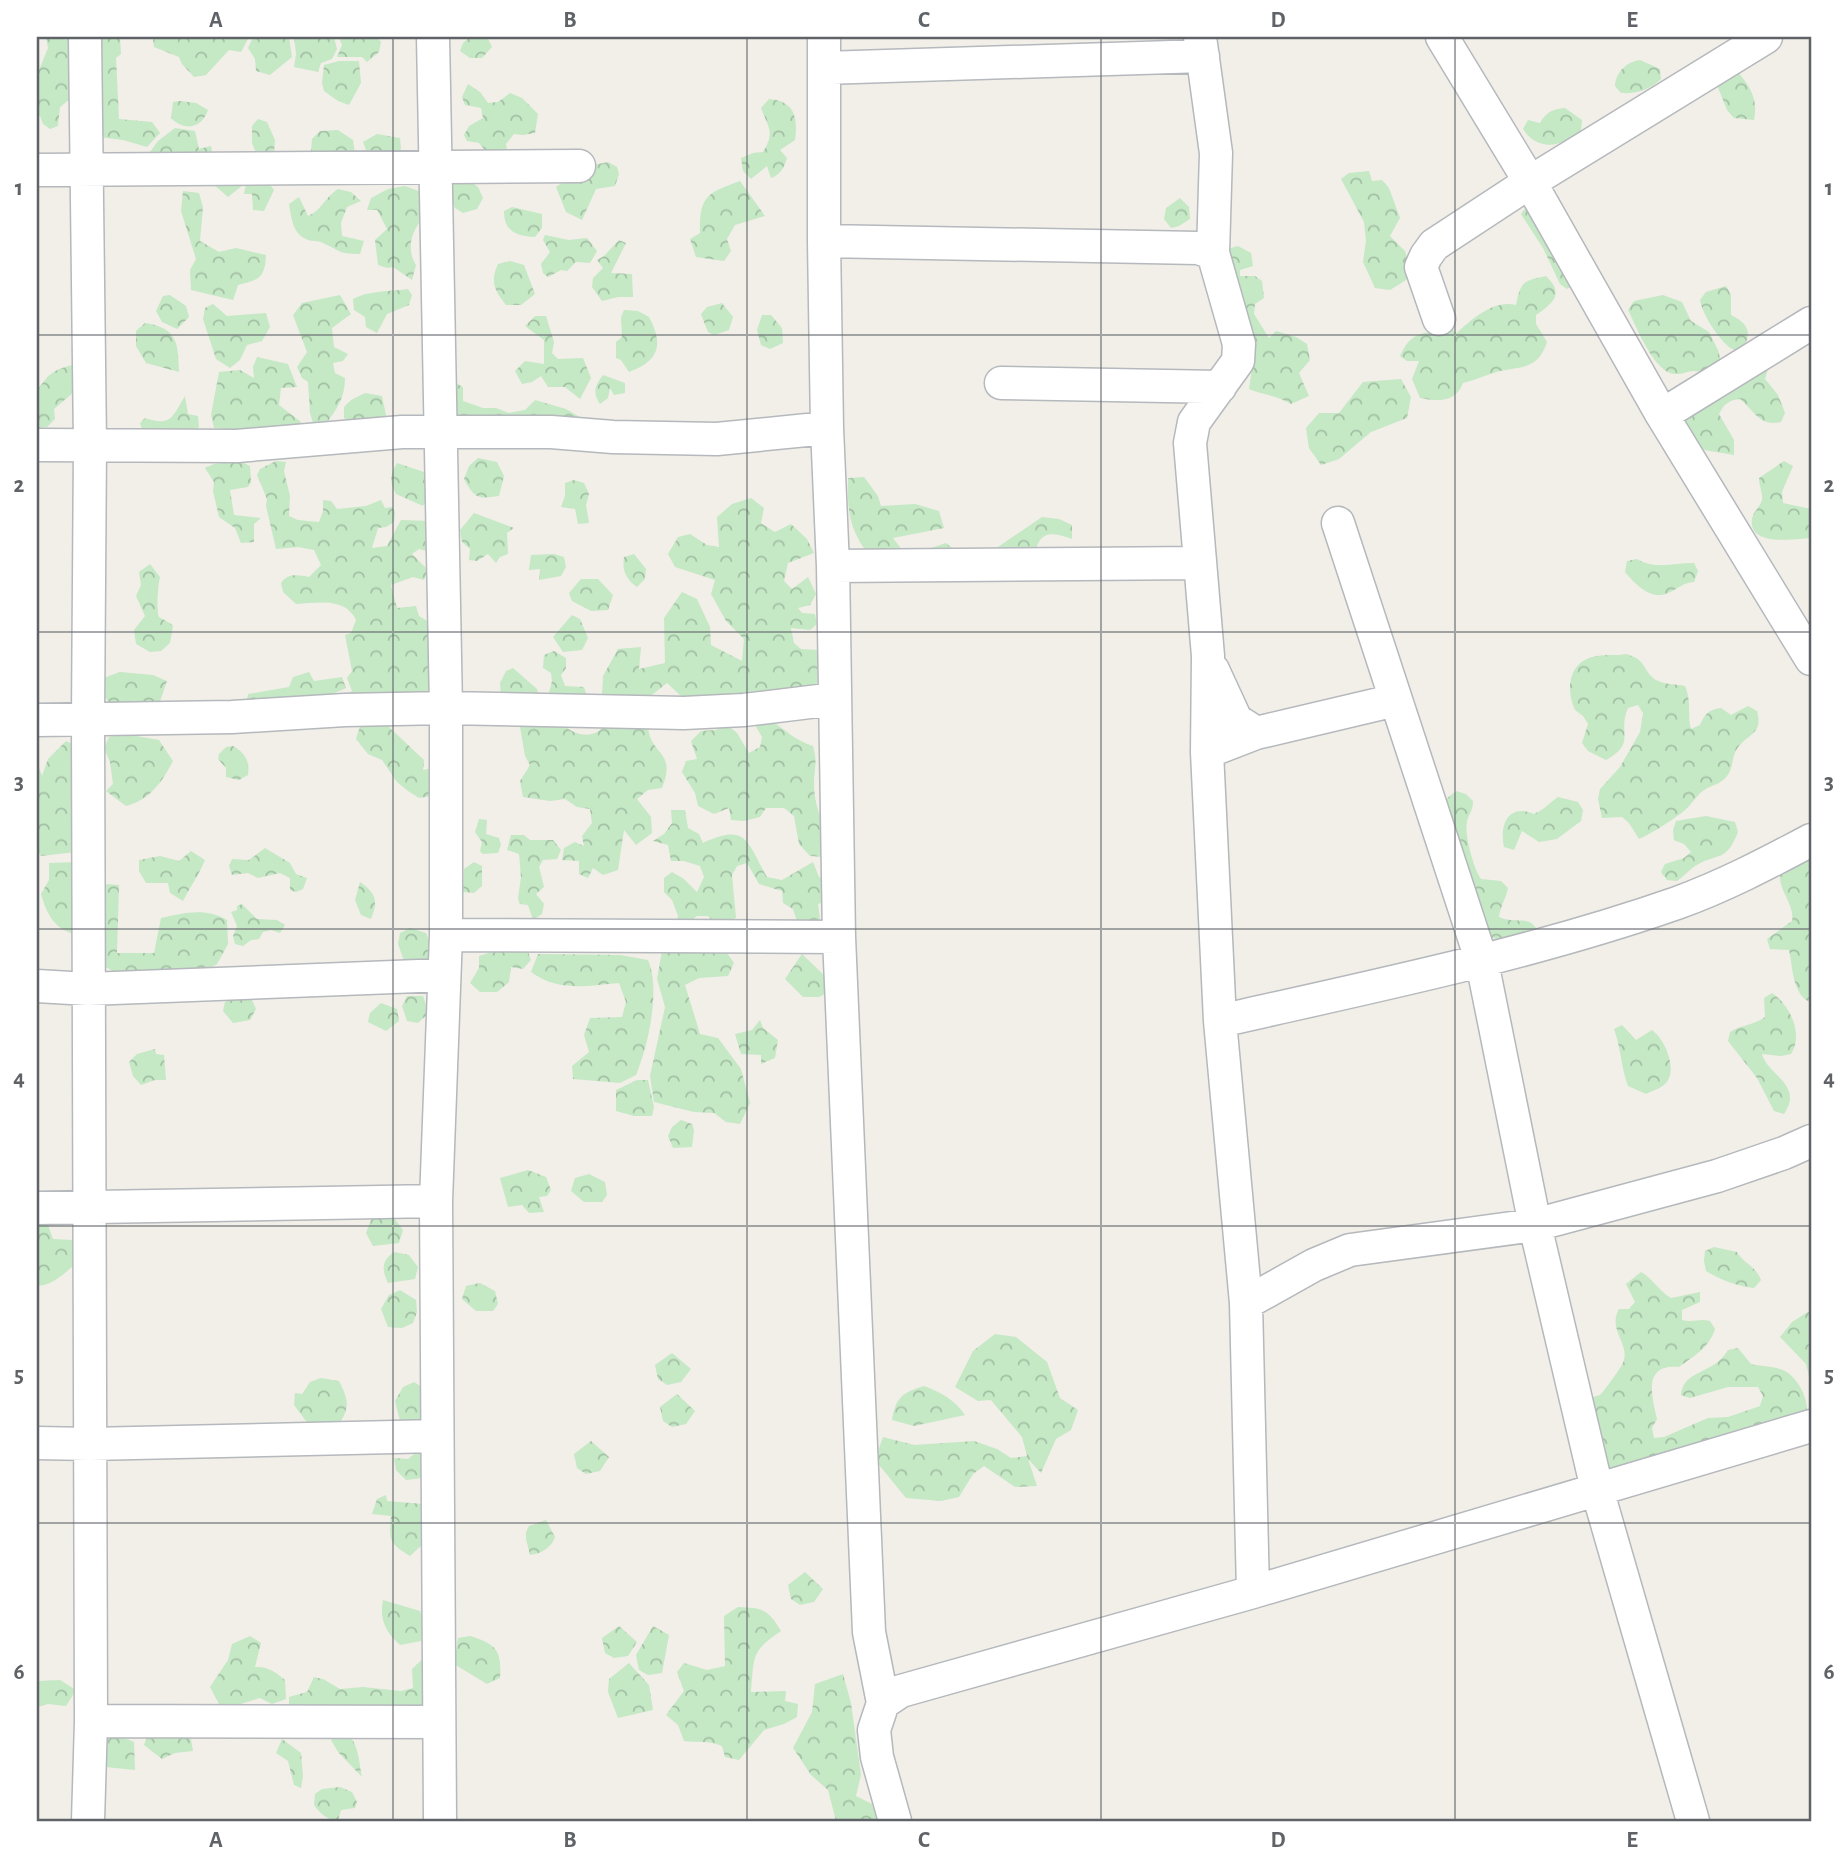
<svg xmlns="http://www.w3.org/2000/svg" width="1848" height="1858" viewBox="0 0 1848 1858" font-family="'Alegreya Sans',sans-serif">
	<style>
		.forest { fill: url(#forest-crowns) }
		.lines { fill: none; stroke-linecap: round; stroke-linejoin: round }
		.minor-casing { stroke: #b5b8bc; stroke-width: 35 }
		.minor { stroke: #fff; stroke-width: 32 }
		.grid { fill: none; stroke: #5f6368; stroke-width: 2; stroke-opacity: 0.55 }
		.neatline { fill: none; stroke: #5f6368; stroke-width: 2.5 }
		.grid-label { font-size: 23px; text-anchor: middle; font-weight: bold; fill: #5f6368 }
	</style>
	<defs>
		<pattern id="forest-crowns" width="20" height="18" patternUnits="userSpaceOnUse" patternTransform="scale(1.75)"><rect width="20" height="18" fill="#c5e8c5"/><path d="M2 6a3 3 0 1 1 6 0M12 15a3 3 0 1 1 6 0" fill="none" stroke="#a3c0a4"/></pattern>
	</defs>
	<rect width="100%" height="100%" fill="#f1efe8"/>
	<path class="forest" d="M46,37L72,40L69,63L74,71L75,95L60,107L58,126L50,129L43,124L40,116L37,115V75L48,48Z
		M79,37H120L121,54L116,58L119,119L152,122L160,133L147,147L123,140L99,137L98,108L102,101L99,87L102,73L95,71Z
		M155,37H249L241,52L229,50L206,75L194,77L182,64L179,57L154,47L153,40Z
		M253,37H289L292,57L270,75L256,71L255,59L248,48Z
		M294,37H334L337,49L332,59L321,63L318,72L294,67L296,54Z
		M342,37H377L381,42L379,52L367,62L362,57H337L342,45L339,38Z
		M470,37H487L492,47L482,58H470L460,51L463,43Z
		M1640,60L1660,69L1661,79C1649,90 1637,94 1621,93L1615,86C1616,72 1626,62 1640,60Z
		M339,61H359L361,83L349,105L338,101L324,91L322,83L324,65Z
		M1738,72C1751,88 1758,99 1754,120L1734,118L1727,110L1715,80Z
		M468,84L480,92L488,103L498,102L510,93L522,98L538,114L535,133L523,135L514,134L506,144L508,154L491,158L479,143L467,141L464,135L469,126L483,118L481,108L465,105L462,97Z
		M769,99C795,101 798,118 795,140L780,150L787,158C784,168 780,175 771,178L767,166L751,179L743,171L741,158L753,153L763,152C775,132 769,129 761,108Z
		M180,101L196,103L208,110C202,128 185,132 171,118L173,102Z
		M1565,108L1582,120L1581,131C1562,147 1538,152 1523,129L1528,120L1540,123C1546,112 1553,109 1565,108Z
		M258,119L267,122L275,140L274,153H256L252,143V126Z
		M175,128L195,131L199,149L211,146L213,158H242L243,185L228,197L213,184L97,159L106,153L150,152L158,141Z
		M338,130L353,140L356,160L295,158L311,152L312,139L320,131Z
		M377,134L400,138L401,149L395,162L370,161L363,142Z
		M608,162L617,167L619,174L615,186L596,189L582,220L566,212L556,187L569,178L587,182L593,165Z
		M1369,171L1372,181L1382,180L1389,188L1400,218L1390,236L1405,251L1412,271L1406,280L1390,290L1375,288L1363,262L1366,241L1364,222L1341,179L1349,173Z
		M465,178L478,187L483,198L477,209L463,213L455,208L447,192L453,183Z
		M267,181L274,190L264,211L253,210L252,194H244L246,184Z
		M740,181L765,216L735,225L727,239L731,251L724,261L696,257L690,239L700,233C699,195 708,193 740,181Z
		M405,186L429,195V212C414,225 404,246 416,265L412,280L393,267L387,268L378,265L375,240L387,229L377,210H367L371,198L388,189Z
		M338,189L351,192L361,201L347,207L341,223L342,236L364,241L360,254C338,254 341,251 323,243C318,240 311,242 306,239C293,234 291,217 289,204L299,197L308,216C322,210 325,197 338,189Z
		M183,191L199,193L203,207L200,241L219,252L236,248L266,255C265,278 259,280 238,285L233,300L191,290L190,270L196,259L181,211Z
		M1180,198L1189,207L1190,219L1179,226L1171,228L1164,219L1166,208Z
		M1527,206L1580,282L1567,289L1560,284L1543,248L1521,214Z
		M512,207L542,214V228L535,237C517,236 504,232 504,211Z
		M545,235L569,240L587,238L597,251L590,263L576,262L567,271L561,270L548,277L543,273L541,264L550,252L543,240Z
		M619,240L626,243L611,273L632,274L633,297H618L602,301L592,287L593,278L603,268L597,260L604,256Z
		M1238,246L1251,253L1253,266L1240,270V276H1255L1262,281L1264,298L1255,304L1254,314L1269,338L1276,331L1296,337L1307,344L1310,360L1299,373L1309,396L1291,404C1278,396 1264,395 1249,389L1253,361L1220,251Z
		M510,261L524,265L535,294L521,305H506C494,290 490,282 498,264Z
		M1546,276C1565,294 1553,303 1536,315V324L1547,342C1538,369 1524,366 1500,371C1488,374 1476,380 1463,383C1456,402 1438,402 1420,398L1412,379L1419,361H1407L1400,356C1413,328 1423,336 1448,327L1457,333C1471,319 1495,299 1516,305C1521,281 1523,281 1546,276Z
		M1726,286L1731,295V315C1747,323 1753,332 1743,348L1734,350C1721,344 1702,314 1700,300L1706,292Z
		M408,289L412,295L409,305L387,314L377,333L366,327L365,317L354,310L353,299C370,290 389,292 408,289Z
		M170,295L186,306L189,317L177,329L162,322L156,311L163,296Z
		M340,295L351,314L332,328L334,347L348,354L343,361L333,363L335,373L345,378C345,398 337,409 325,425L313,423L310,413L308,382L302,378L297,367L307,352L293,315L302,303Z
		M1663,295L1682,302L1691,321L1709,332L1718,350L1721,361L1706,374C1690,367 1689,374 1675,374C1655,374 1636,326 1628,310L1634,301Z
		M722,303L733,317L729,330L714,335L708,332L701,314L707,307Z
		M213,304L227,316L266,313L270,327L262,341L247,345L240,360L230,368L216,359L203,319L205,308Z
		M624,310L638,311L649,317C664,345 659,361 629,372L621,360L616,358V342L622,337L621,317Z
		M762,315H771L782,328L783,343L770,349L761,345L757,330Z
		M535,316H546L554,342L552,353L558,359L583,358L591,378L580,399L565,387H548L541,376L532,382L522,384L515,371L525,361L544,364V340L525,326Z
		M145,323C178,328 178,343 179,372L146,363L136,346V331Z
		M257,357L288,364L297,387L281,388L279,405L301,422L290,449L248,431L214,428L211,415L219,372L240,370L254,378L253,367Z
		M1775,362L1768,369L1765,379L1778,395L1785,413L1781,422C1759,427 1755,411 1740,399C1729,400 1724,404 1719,414L1734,440V455L1704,450L1694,445L1684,415Z
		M73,365L80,370L74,392L54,409L55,419L47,427L37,428V389C40,387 42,383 45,380C51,371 63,367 73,365Z
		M603,375L625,383V393L614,395L610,388L608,398L600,404C592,392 595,386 603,375Z
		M1401,379L1411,397L1407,418L1371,432L1339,459L1321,465L1309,448L1306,428L1319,413H1339L1363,382Z
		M454,382L463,387V401L483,408H496L509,413L525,410L535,400L566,409L583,419L455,425Z
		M365,393L382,396L388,425L351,422L344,418V407L351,400Z
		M185,396L188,414L198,416L199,427L196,433L144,435L140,423L145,418C172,427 172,417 185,396Z
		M478,458L497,462L504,476L499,496C478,499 475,499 464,479L469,466Z
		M240,461L250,466L251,482L248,487L230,490L234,515L261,518L254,524V542L241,543L235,528L219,517L213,491L214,482L205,468L214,464Z
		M276,461L286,462L284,471L290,496L289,516L298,520L319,522L323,511V500L331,501L337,509L366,506L381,500L385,508L392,507L395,512L394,522L386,527L378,528L372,548L387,546L401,520L430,521V552L419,549L412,554L428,570L424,580L413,577L391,585L397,608L416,606L419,616L429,622L434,693L384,709L390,728L424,760L423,770L433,768L442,794L419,798L408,791L397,782L382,760L368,754L356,739L366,707L342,696L352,691L347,678L352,671L345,635L351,633L356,620C345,597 318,603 296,604L283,592L281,583C288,573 298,575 309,577L321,565L314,550L298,547L276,549L266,506L267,499L257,475L260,469Z
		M1784,461L1793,466L1782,492L1783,503L1811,509V538C1795,539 1748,547 1752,519C1753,512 1760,507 1762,500C1763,494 1759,485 1759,478Z
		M397,463L427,473L430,494L423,506L396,494C389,481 390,475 397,463Z
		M864,477L878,496L881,506L915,504L939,511L944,528L893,538L902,550L928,549L946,543L960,554L995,549L1042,517L1059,519L1072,525V539C1048,530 1038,532 1034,559L1080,547L1075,569L875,564C851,532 847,519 848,478Z
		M574,480L584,483L589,494L586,505L589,523L578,524L575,509L561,507L565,496V483Z
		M751,498L764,508L761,523L775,532L791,524L807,539L814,553L788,563L784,581L792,589L808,577L816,594L810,605L798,608L802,613L815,614L817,624L810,630L791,628L794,643L801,649L818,650L817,684L758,702L737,694L683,698L667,683L637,707L621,705L602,695L603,676L618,649L641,647L639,669L665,663L664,618L682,592L697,599L710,627L711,645L742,661L744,639L726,621L711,594L715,580L675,567L668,554L678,537L690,534L707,545L719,547L717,517L732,504Z
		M474,513L514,528L507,533L508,554L500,557L496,563L488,554L477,561L469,560L470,549L462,542L460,530Z
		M554,554L564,557L566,567L561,576L539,580L540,569L529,570L531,555Z
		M634,554L646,569L645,579L637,587C626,579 622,571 624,557Z
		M1637,559C1655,570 1674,563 1694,563L1698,571L1694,582C1682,583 1678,589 1668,593C1651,601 1635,584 1625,572L1627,561Z
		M150,564L160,577C158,584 156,612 159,617C163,620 170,622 173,626L170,643L161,651L150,652L136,644L134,630L145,616L136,596L141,585L139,572Z
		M581,579H598L613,595L608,610L591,611L572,601L569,593Z
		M572,615L580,619L588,638L582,650L563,652L553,637Z
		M554,651L566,658V668L561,675L565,686L584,687L588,699L548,697L552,681L551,673L543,668L544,655Z
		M1626,654C1648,660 1642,671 1656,680C1665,685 1676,684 1685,686C1692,703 1687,714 1691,729L1700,725C1705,713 1709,710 1721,708L1731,715L1748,706L1757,711C1763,733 1750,733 1739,746C1731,755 1734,768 1727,776C1721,784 1712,785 1704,790C1696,796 1692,804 1685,810C1676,818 1649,835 1639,839L1629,823L1622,817L1602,818L1598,799L1600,789L1620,767L1640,732L1643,713L1638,705L1628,708C1617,732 1637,743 1606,760L1588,751L1582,743L1588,724L1583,716L1575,710C1565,688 1569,660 1597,656C1607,654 1617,656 1626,654Z
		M513,668L537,689L541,701L501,696L500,683L506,671Z
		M120,672L153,675L167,681L157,710L115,709L103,695L98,680Z
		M309,672L314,681L342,677L346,688L328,696L279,728L259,732L244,717L248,694L289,687L293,677Z
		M769,719C784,729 796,741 813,746C818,764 814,767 814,784C814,804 821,820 830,838L824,857L810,856L799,844L794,816L784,808H766L760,817L744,821L731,820L729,808L714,814L698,806L695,793L682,772L686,761L697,759L691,741L701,731L716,730L726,724L737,733L749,753L760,747L762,737L755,725Z
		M607,722L648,727C651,757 677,750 662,788L648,790L637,799L651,817L652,833L636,845L624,830L618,870L603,875L593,868L588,878L579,874V861L562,860L564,848L575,842L584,846L582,836L592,823L590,809L577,807L565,799L550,801L523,797L520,781L530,765L525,756L520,727L564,725C577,738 597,739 607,722Z
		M125,734L159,740L173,761C162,782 150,800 126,806L106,791L113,784L110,762L104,748L109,737Z
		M66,741L99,757L76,852L41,856L37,851V762L42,776L48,759Z
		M233,746C245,753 250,761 248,775L239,780L226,777V768L218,759L219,754L226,747Z
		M1456,791L1466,794L1473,801C1473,812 1468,814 1467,822C1464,834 1474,870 1481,879L1501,881L1508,888C1506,899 1500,906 1499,917C1518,926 1532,911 1540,937C1521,940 1502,947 1486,933L1440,804Z
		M1558,797L1578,802L1583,810L1581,821L1557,839L1539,842L1522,831L1514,850L1504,847C1499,824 1509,803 1534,814C1544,810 1549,803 1558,797Z
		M671,810H685L688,828L699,834L703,843C748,822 747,843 767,877L782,880L813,862L819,877L831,880V899L818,904L820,919L809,929L797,921L793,909L783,903L782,891L759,884L747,863L737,866L732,875L736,918L715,925L708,916H697L684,926L676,923L678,916L672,900L664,892V878L672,872L684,879L697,892L704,877L700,866L684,861H671L668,845L653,841L664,834L672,823Z
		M1706,816L1735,822L1738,832C1726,863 1718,852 1695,866C1689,870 1683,877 1677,881L1667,880L1661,872L1665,864L1684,858L1691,852L1684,844L1674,840L1673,830L1676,821Z
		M479,819L487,820L486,834L499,838L501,845L498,853L483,854L480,851L482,842L475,832Z
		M511,835H524L530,840H553L561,850L557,859L543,860L539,867L544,887L536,894L544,904L542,914L533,920L528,905L520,904L518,899L521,877L519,854L507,850Z
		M1811,843V1003C1792,994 1793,968 1789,950L1770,949L1767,939L1792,921C1795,904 1778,891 1780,873Z
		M265,848L290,863L296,874L307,878L303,889L296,892L290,890V878L280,873L258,878L248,873L232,875L229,866L232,859L249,860Z
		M191,851L205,860C199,875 190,887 183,901L170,893L168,883H146L139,871V860L160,856L179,861Z
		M77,862L81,935C57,933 47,916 41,894L49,880V863Z
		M474,862L482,866V886L474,893L463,892L464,869Z
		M94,875L105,884L119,885L117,953H154L161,918C183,913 206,907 227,920L228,944L217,964L202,973L177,976L152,969L141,975L129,971L118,974L104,966Z
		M360,882C377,894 378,901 371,919L361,915L355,900Z
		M242,904L257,919L277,920L285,925L280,933L271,930L263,932L259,939L251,940L243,946L235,944L233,936L237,926L231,912L237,910V906Z
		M410,928L426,933L431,945L429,958L415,966L404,961L398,944L400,933Z
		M513,945L527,949L531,960L523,969L511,967L509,982L497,992H480L470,983L479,968V956Z
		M663,945H698L727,953L734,963L728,976L699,978L685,985L700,1034L718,1038L741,1069L750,1103L740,1124L726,1122L714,1113L694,1112L654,1102L650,1076L665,1007L657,979Z
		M538,954L620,955L648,960C661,989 648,1046 636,1075L620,1083L573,1079L572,1066L589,1052L584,1035L590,1018L622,1017L626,1002L619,983C588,986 558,992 531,972Z
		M802,954L828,979L829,992L819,997H803L785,979Z
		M1772,993C1790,1005 1804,1035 1791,1054L1781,1056L1762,1054C1768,1076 1804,1084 1784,1114L1774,1111L1757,1078L1728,1041L1730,1032C1741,1025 1754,1025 1765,1017L1764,998Z
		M236,996L251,998L256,1009L250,1020L233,1023L223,1011L225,1002Z
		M407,996H423L429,1013L418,1023L407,1021L402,1006Z
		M381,1003L397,1009L399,1021L386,1031L368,1022L370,1013Z
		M760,1020L763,1028L778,1040L775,1058L761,1064V1055L741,1054L735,1034L752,1030Z
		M1622,1025L1636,1040L1652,1030C1664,1039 1675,1063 1669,1078C1666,1087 1654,1090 1646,1094L1628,1086C1621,1067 1621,1048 1614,1029Z
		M155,1049L156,1054L164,1055L166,1080H155L141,1085L133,1076L129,1062L137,1054Z
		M637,1080H648L654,1107L652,1116H634L616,1111V1090Z
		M681,1120L692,1124L694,1130L692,1147L673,1148L668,1136L672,1127Z
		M528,1170L546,1177L551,1190L547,1196L539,1197L544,1212L529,1213L522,1205L508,1207L500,1178Z
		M589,1174L605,1182L607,1195L602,1202H584L571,1191L575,1178Z
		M378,1215L394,1218L403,1230L399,1243L373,1246L366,1233L371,1220Z
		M37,1216L45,1217L53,1239L72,1240L75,1264C64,1274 53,1285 37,1286Z
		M1714,1247L1737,1252C1744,1264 1756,1266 1761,1280L1754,1288C1739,1287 1719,1279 1706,1271L1704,1261L1705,1251Z
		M394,1252L409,1255L418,1267L415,1279L388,1283C382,1270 381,1261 394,1252Z
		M1641,1272C1653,1279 1659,1291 1671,1298L1700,1292V1302L1682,1310V1320C1693,1323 1700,1318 1710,1321L1715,1329C1709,1348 1694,1356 1679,1367C1642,1363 1652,1397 1657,1419L1652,1428L1654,1438L1664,1437L1708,1418L1728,1417L1760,1406L1763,1396L1758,1387H1728L1690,1398L1681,1395C1683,1369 1714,1375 1728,1350L1738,1348L1751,1364C1760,1366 1771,1366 1780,1369C1795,1373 1808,1396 1807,1411L1799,1418L1611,1474L1603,1468L1590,1398L1600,1395C1603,1393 1622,1366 1623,1363C1631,1344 1607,1330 1619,1309H1629L1635,1302L1626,1284Z
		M480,1283L495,1291L498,1304L493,1311H476L462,1299L466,1286Z
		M400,1290L416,1300L417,1312L413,1323L402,1328L388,1327L381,1309L389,1295Z
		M1811,1310V1384L1806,1364L1780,1337L1792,1322Z
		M995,1334L1016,1337L1047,1362L1060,1398L1078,1410L1071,1430L1056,1439L1041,1473L1028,1459L1037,1486L1015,1487L984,1466L973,1474L959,1497L941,1501L906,1498L875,1460L883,1437L914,1445L974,1441L997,1449L1011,1458L1027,1456L1022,1437L991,1400L978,1401L955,1387L973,1351Z
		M672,1353L691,1369L681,1382L667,1385L658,1379L655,1365Z
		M321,1378L339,1381C349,1401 350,1407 338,1426L314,1432L294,1405L295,1393L302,1394L310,1382Z
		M414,1382L430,1392L427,1415L416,1431L402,1429L395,1401L403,1387Z
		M924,1386C942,1393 954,1399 965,1415L914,1426L892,1420C896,1397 902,1393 924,1386Z
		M677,1394L695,1411L686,1424L672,1427L663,1421L660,1407Z
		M591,1441L609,1457L600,1471L586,1474L577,1468L574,1454Z
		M419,1450L428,1457L423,1478L406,1480L396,1470L394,1458L408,1459Z
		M386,1495L387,1501L423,1504L424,1543L410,1556C389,1543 389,1541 391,1516L372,1514L377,1499Z
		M546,1520L555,1537C552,1547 541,1554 530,1555L526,1539V1532L529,1526Z
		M805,1572L823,1589L814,1602L800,1605L791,1599L788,1585Z
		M383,1600L420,1611L424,1622L421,1641L400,1645C386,1632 379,1620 383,1600Z
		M738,1607C763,1608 768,1609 781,1631C751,1651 754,1657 751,1692L786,1691L785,1701L798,1704L797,1717L784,1724L764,1730L739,1760L725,1757L722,1746C709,1740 697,1743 684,1741L678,1725L666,1715L684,1691L677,1672L684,1663L707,1670L725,1666L724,1616Z
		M619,1626L637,1642L628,1656L614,1658L605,1653L602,1638Z
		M653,1626L669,1635L662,1673L648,1675L639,1670L636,1655Z
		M250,1636L261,1643L255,1667C267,1666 276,1672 285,1680L286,1699L272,1704L260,1698L234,1706L219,1704L210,1687L228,1660L232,1644Z
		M470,1636C496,1644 502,1650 500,1678L487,1684L454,1664L458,1638Z
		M425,1657L449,1711L289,1707V1697L307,1692L314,1677L323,1679L340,1689L363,1687L401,1691L413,1688L412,1669Z
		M629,1663L649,1685L653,1710L618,1718L608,1692L609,1679Z
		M843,1674L851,1703L861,1775L856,1796L872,1804L877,1821H836L828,1790L811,1775L793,1748L812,1712L815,1684Z
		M60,1680L76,1690L66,1706L48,1704L37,1707V1681Z
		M340,1730C359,1737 358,1758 362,1777L338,1752L331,1740Z
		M180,1731L190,1734L193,1751L175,1753L162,1759L144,1745L147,1737H164Z
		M115,1734L134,1742L135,1770L106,1767L100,1764L99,1737Z
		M282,1739L301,1753L303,1776L301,1788L294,1785L288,1761L276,1753Z
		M340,1787L352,1792L357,1802L355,1808L341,1810L338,1821C328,1821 319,1812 314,1805L315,1794L322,1789Z"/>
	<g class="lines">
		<g class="minor-casing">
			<path id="minor" d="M85,37L90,444L88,718L91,1721L88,1821
				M433,37L446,708V935L436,1201L440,1821
				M824,37V241L827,428L833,566L839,937L869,1632L883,1703L874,1730L877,1757L895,1821
				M1200,37L1216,153L1213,253L1239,344L1238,361L1194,422L1190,443L1208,656L1207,752L1220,1021L1246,1303L1253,1592
				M1442,37L1530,182L1662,415L1811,659
				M824,68L1203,56
				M37,170L579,166
				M824,241L1198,248L1213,253
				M1439,319L1421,267L1426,256L1434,245L1530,182L1766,37
				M1001,383L1220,387
				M1662,415L1811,323
				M37,445L237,446L402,432H551L613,437L717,439L827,428
				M1338,523L1482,962L1535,1225L1597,1489L1693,1821
				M833,566L1199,563
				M1213,670L1236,720L1256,733
				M37,720L232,717L345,710L446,708L684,713L744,710L835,699
				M1207,752L1256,733L1396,700
				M446,935L839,937
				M37,986L88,989L444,975
				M1220,1021C1373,986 1528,955 1677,903C1724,886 1768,863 1811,840
				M37,1208L436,1201
				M1246,1303L1314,1265L1350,1250L1535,1225L1717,1176L1784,1153L1811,1141
				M37,1443L90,1444L437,1436
				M883,1703L901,1691L1253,1592L1811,1426
				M91,1721L439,1722"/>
		</g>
		<use href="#minor" class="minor"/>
	</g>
	<path class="grid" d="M393,37V1821M747,37V1821M1101,37V1821M1455,37V1821M37,335H1811M37,632H1811M37,929H1811M37,1226H1811M37,1523H1811"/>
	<rect width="1848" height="1858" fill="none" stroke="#ffffff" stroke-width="77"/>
	<rect x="38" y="38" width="1772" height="1782" class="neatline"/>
	<g class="grid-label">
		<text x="216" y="27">A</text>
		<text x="570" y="27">B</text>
		<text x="924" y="27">C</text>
		<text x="1278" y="27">D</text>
		<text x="1632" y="27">E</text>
		<text x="19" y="195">1</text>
		<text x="1829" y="195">1</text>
		<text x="19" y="492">2</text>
		<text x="1829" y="492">2</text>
		<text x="19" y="789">3</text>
		<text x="1829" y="789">3</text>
		<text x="19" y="1085">4</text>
		<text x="1829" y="1085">4</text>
		<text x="19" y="1382">5</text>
		<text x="1829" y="1382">5</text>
		<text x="19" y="1679">6</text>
		<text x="1829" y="1679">6</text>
		<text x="216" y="1847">A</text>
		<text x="570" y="1847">B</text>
		<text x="924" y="1847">C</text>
		<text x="1278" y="1847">D</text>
		<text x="1632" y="1847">E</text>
	</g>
</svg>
